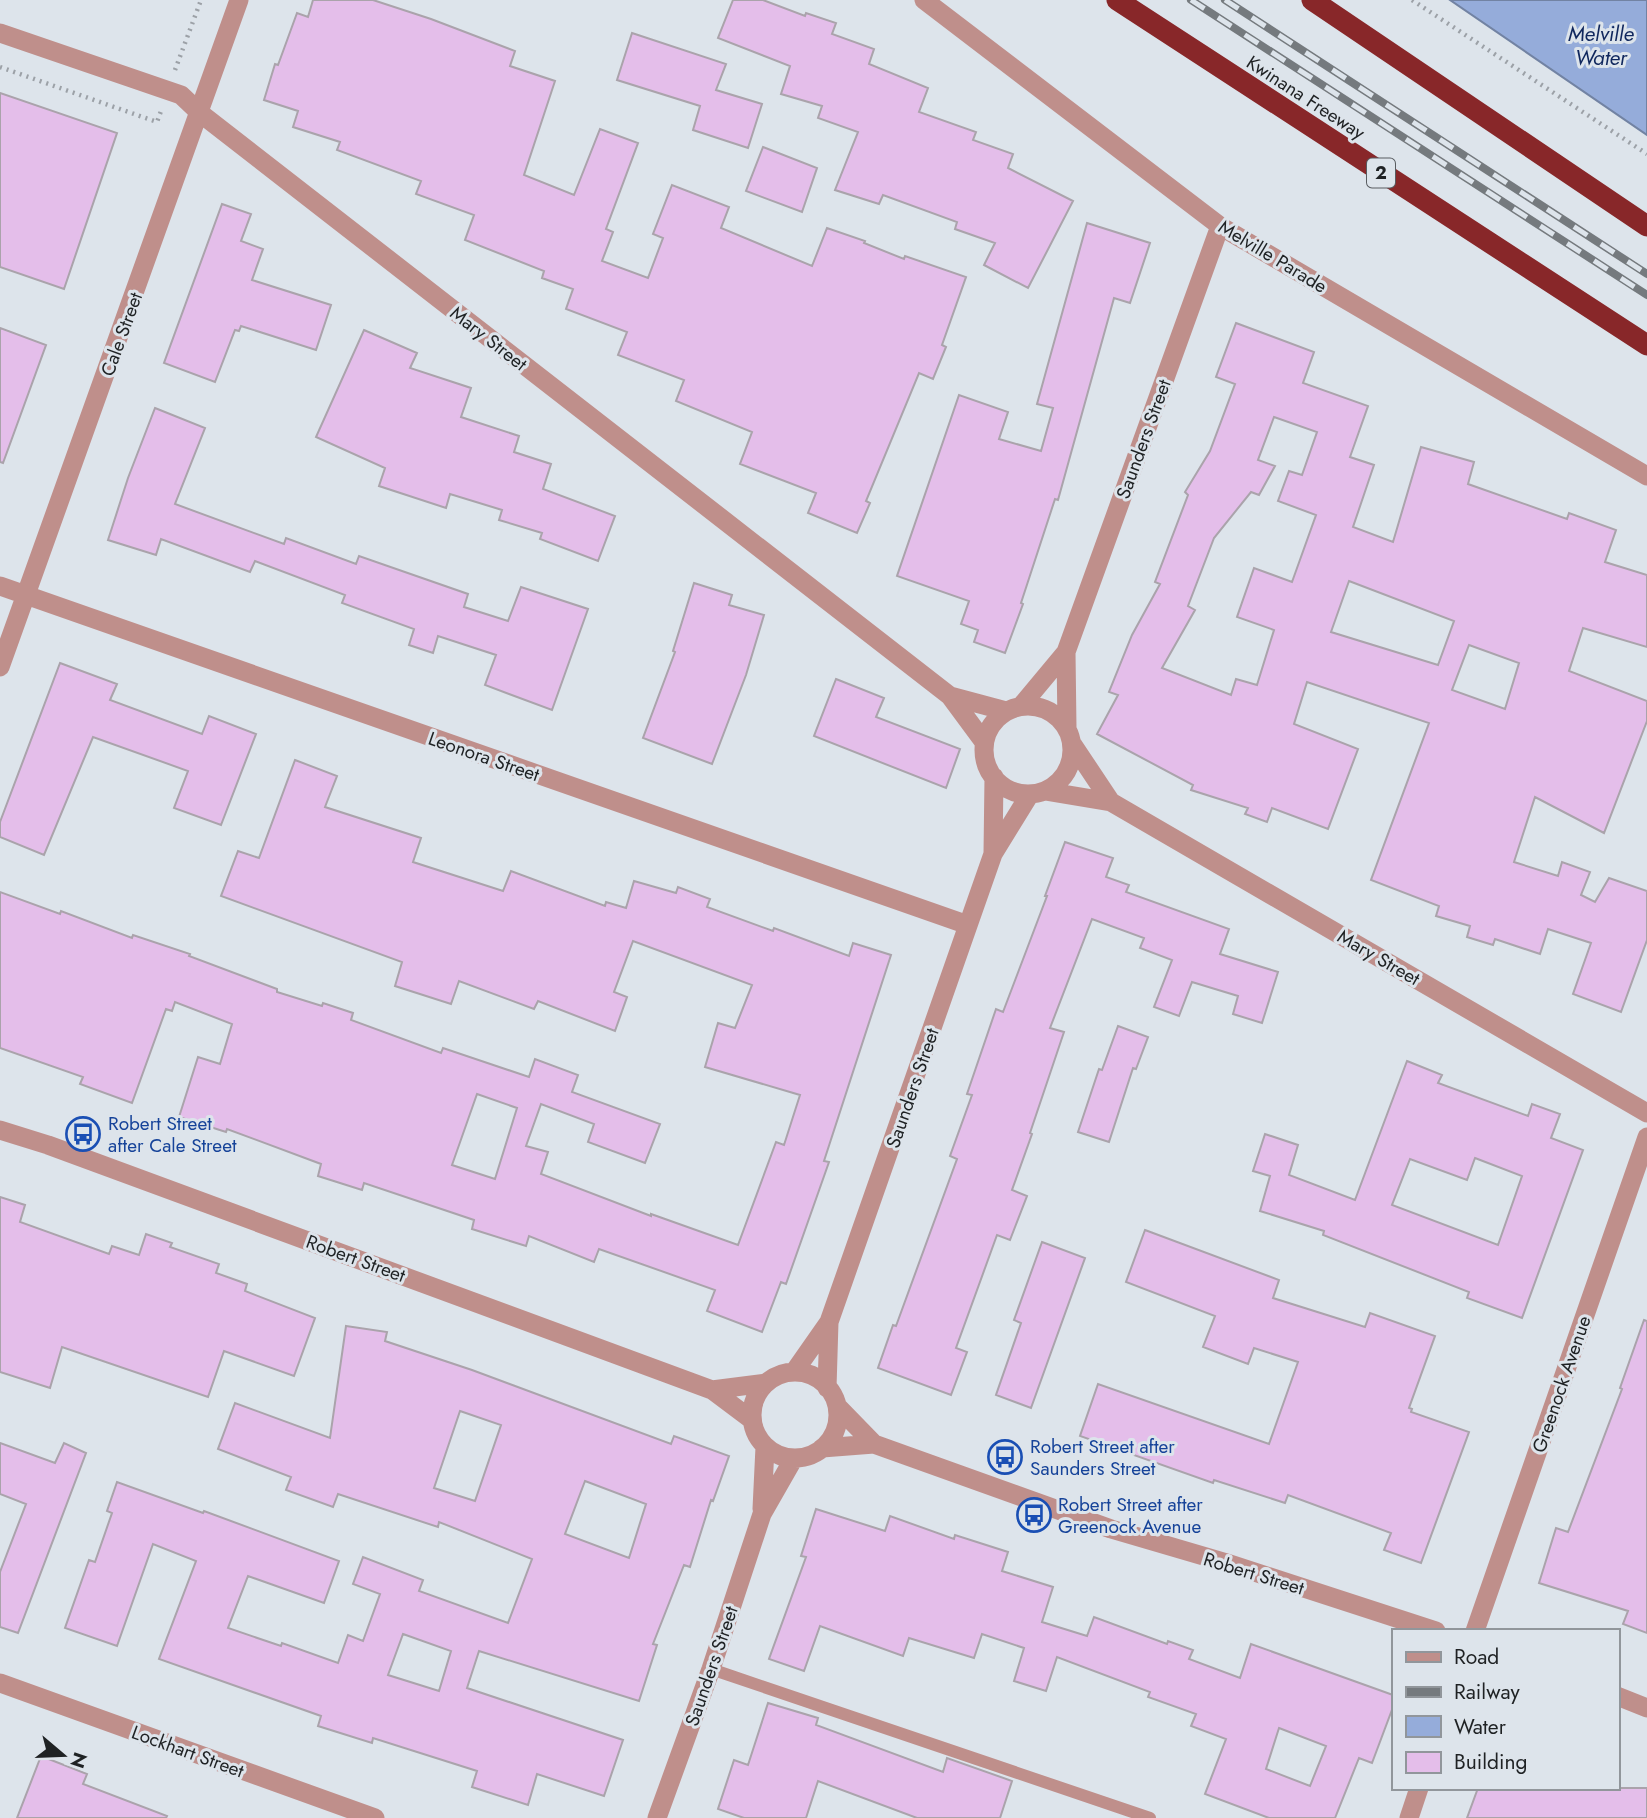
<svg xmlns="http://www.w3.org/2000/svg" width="1647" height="1818" viewBox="0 0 1647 1818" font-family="Jost,sans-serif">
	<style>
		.water { fill: #95acda; stroke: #7283a3; stroke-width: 2 }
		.building { fill: #e4beea; stroke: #aaa3ab; stroke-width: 2; fill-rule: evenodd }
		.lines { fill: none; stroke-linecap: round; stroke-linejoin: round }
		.path { stroke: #9ca1a7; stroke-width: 4.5; stroke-dasharray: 2 5; stroke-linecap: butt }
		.service { stroke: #bf8f8b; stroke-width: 12 }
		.minor { stroke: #bf8f8b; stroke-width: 19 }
		.motorway { stroke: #882729; stroke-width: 21 }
		.rail-casing { stroke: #757a7e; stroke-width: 8 }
		.rail { stroke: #dde4eb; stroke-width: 5; stroke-dasharray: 16; stroke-linecap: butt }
		.labels { text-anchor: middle; stroke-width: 6; stroke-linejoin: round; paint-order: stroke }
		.shield { fill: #dde4eb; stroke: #585c60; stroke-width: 2 }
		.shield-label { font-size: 18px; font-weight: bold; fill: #1f2224 }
		.street-label { font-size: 19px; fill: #1f2224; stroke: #dde4eb }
		.transit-label { font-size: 19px; fill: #164399; stroke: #dde4eb; text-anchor: start }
		.water-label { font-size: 21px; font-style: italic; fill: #10275d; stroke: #dde4eb }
	</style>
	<rect width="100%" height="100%" fill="#dde4eb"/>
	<path class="water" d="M1450,0H1647V135Z"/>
	<path class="building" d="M313,0H373L431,19L515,51L510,66L555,81L524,175L574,195L600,129L638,143L606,229L613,232L602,261L648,278L663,238L653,234L672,185L729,207L721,228L812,266L827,228L865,241L864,243L904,259L905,256L966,277L942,345L946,347L933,379L919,373L866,501L870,503L857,533L808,513L816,493L740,464L752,432L676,401L684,380L618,355L627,332L566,309L573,289L542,278L544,271L465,240L474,215L416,194L421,181L337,150L340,142L293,127L298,111L264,100L275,64L278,65L297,13L308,17Z
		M733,0H763L805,16L806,13L836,23L832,34L874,49L869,64L928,88L919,112L976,132L973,140L1013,154L1008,168L1073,201L1028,288L984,265L995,243L955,229L957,222L883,195L879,204L835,190L858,132L818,118L822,106L781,94L790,66L718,38Z
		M632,33L726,64L716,90L762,104L748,148L693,130L700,106L617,80Z
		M0,93L117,133L64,289L0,267Z
		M763,147L817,168L802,212L746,191Z
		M222,204L251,214L241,241L263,249L252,280L331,305L316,350L241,326L239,331L235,330L215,382L164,363Z
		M1087,223L1150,243L1130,303L1114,298L1058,500L1055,499L1021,603L1023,604L1005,653L974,642L978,630L961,624L969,601L897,576L959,395L1008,412L999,439L1041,451L1053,408L1037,404Z
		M1236,323L1314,352L1303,383L1368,406L1350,457L1374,465L1353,527L1393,542L1421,447L1474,462L1468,484L1567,519L1569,513L1616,530L1605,562L1647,575V647L1583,628L1569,671L1647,701V721L1604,833L1535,797L1514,862L1558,876L1562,862L1590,872L1581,895L1595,902L1609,878L1647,891V940L1621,1012L1573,994L1591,943L1548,929L1540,954L1495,939L1493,945L1467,937L1470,926L1436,916L1439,906L1371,880L1429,723L1307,682L1294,724L1358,749L1328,829L1272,808L1267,822L1245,814L1248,808L1191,790L1193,785L1097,734L1118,695L1109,692L1132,635L1160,584L1155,582L1188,495L1185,492L1210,451L1235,384L1216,377ZM1274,417L1317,432L1302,475L1289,471L1278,501L1316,515L1292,582L1254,568L1237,617L1274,630L1257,685L1236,679L1231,695L1162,668L1195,610L1188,606L1214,538L1251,492L1259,495L1275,466L1258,460ZM1349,581L1454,621L1438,665L1331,632ZM1469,645L1519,663L1505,709L1452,690Z
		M0,328L46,345L3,463L0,462Z
		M364,330L417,353L410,368L471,388L461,417L519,436L514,452L551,464L543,489L615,516L598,561L540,539L542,533L499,520L502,510L450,494L446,508L379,486L385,468L316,437Z
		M155,408L205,428L175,504L284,544L286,538L356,564L359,556L468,594L464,607L508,621L521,587L588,609L552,710L485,685L496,655L438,636L433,653L409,645L414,629L342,603L345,595L255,561L250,572L161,539L156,555L108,540L128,478Z
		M694,583L732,595L729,605L764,615L746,675L712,764L643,738L675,652L673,651Z
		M60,663L117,684L110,700L202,734L209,716L256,734L221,825L174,808L188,771L93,737L44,855L0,837V822Z
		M836,679L884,698L876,717L960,749L946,788L814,736Z
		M295,760L337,776L325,807L421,838L413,862L503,891L511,871L605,906L606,902L626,908L634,881L676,893L678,887L710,899L707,907L773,931L774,928L849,956L853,943L891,955L824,1161L829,1162L786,1284L781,1282L762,1332L707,1311L715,1290L599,1249L594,1262L529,1236L526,1246L472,1229L474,1220L364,1183L362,1190L318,1176L321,1164L227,1129L226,1132L179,1117L198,1057L220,1064L232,1024L175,1002L172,1011L166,1009L132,1103L80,1084L83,1077L0,1048V892L60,914L61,911L132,938L133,935L190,954L189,956L277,989V992L322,1006L323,1003L353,1013L351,1020L441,1053L443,1048L529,1077L535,1059L578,1075L572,1092L660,1124L645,1163L588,1142L594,1124L541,1104L526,1146L548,1152L541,1174L651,1216V1214L738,1245L776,1142L784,1145L800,1095L705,1067L718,1023L735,1028L752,985L633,941L614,992L627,997L615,1031L538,1001L534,1009L459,981L451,1004L395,986L402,962L221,896L238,851L259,858ZM477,1094L517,1108L495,1179L452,1165Z
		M1065,842L1113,858L1106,877L1129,885L1126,892L1229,929L1220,954L1278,972L1262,1023L1233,1014L1238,996L1192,982L1179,1016L1154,1007L1172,960L1140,948L1144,938L1092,919L1050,1028L1064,1032L1030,1133L1032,1134L1012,1190L1027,1196L1010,1240L997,1235L956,1348L967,1352L951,1395L878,1368L893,1325L896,1326L957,1159L950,1156L972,1095L967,1094L996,1009L1003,1012L1047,896H1045Z
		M1118,1026L1148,1037L1136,1069L1133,1068L1109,1142L1078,1132L1099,1069L1102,1070Z
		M1407,1061L1442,1075L1438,1083L1528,1116L1532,1104L1560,1114L1551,1138L1583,1150L1522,1318L1467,1298L1469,1292L1323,1235L1324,1231L1260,1211L1270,1176L1253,1171L1265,1134L1298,1145L1289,1175L1355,1200ZM1475,1158L1522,1176L1498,1245L1392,1205L1410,1159L1467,1180Z
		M0,1197L25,1205L20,1222L109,1254L112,1246L139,1255L146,1234L172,1243L170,1247L219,1264L216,1273L247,1284L245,1291L315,1318L294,1376L224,1351L208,1397L62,1347L50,1388L0,1372Z
		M1145,1230L1279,1280L1273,1298L1365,1327L1370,1313L1435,1336L1409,1408L1412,1409L1411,1412L1469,1432L1421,1563L1384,1550L1391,1533L1288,1495L1285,1503L1214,1480L1213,1483L1080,1436L1098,1384L1269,1444L1298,1362L1254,1348L1248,1364L1203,1347L1215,1316L1126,1282Z
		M1042,1242L1085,1258L1031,1408L996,1395L1021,1323L1014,1320Z
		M1644,1320L1647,1321V1633L1623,1624L1628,1611L1539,1583L1556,1528L1568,1532L1622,1389L1620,1388Z
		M346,1326L387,1332L385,1341L472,1370L671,1444L674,1436L729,1456L713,1501L711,1500L690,1567L684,1565L653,1644L657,1645L639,1701L479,1651L467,1688L623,1740L604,1796L537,1774L528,1805L472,1787L477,1771L373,1738L372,1743L318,1726L321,1716L159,1659L196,1561L153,1544L117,1646L65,1628L89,1560L95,1562L112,1513L107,1511L117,1482L203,1513L204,1511L339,1561L324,1603L248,1576L228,1628L281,1646L282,1643L338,1663L348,1635L363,1641L380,1594L353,1584L363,1557L423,1580L419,1591L508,1623L532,1559L439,1522L438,1527L338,1494L333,1507L286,1490L291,1477L218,1449L235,1403L330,1438ZM460,1411L501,1425L475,1501L434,1488ZM585,1481L646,1504L629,1558L565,1534ZM403,1634L451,1651L439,1691L388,1675Z
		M0,1443L55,1463L64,1443L86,1453L18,1633L0,1627V1572L26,1504L0,1494Z
		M816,1509L885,1531L890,1516L954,1539L955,1535L1008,1552L1002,1571L1053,1587L1042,1622L1087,1636L1094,1617L1167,1644L1168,1641L1193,1650L1189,1659L1240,1678L1251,1644L1393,1695V1707L1372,1763L1359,1758L1335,1818H1269L1205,1794L1226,1739L1191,1726L1196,1714L1148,1697L1150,1692L1057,1657L1046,1691L1014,1681L1024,1648L982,1634L974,1658L909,1638L903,1656L820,1626L804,1671L769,1659L806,1557L801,1556ZM1279,1728L1326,1746L1310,1786L1266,1769Z
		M768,1703L818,1718L816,1725L943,1772L947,1758L1012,1781L1000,1818H917L818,1781L806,1818H744L718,1809L734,1760L748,1765Z
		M41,1756L87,1774L83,1784L167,1816L166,1818H17Z
		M1478,1788H1647V1818H1467Z"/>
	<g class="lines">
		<path class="path" d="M1412,0L1647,154
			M0,67L157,122L161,111
			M175,70L201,0"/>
		<path class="service" d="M711,1669L1150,1818"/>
		<path class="minor" d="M924,0L1220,226L1647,476
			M0,33L181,95L200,113L950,696L984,742
			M0,586L968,925
			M0,667L239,0
			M950,696L1006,711
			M984 750a44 44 0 1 1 88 0a44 44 0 1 1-88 0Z
			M1021,706L1066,652
			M1067,728L1066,652L1220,226
			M1073,745L1111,802
			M1045,791L1111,802L1647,1113
			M993,853L994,777
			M0,1130L48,1145L712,1390L752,1420
			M794,1372L829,1322L993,854L1030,794
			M752 1415a43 43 0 1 1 86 0a43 43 0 1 1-86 0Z
			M827,1388L829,1322
			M712,1390L766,1383
			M837,1406L874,1444
			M822,1448L874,1444L1111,1529L1227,1563L1436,1631
			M762,1509L765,1447
			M1475,1631L1647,1137
			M0,1683L375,1818
			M1617,1696L1647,1708
			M657,1818L711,1669L762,1514L794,1458
			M1409,1818L1419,1788"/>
		<path class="motorway" d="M1117,0L1647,345
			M1312,0L1647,226"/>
		<g class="rail-casing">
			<path id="rail" d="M1191,0L1647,295
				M1225,0L1647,274"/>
		</g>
		<use href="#rail" class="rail"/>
	</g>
	<defs>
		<g id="bus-ring" transform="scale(1.75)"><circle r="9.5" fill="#dde4eb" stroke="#1a4fb4" stroke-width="1.5"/><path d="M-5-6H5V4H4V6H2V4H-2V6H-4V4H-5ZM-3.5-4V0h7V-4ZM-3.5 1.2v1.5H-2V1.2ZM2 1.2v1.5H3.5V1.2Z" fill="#1a4fb4"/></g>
	</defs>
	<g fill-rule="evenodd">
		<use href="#bus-ring" x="83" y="1134"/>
		<use href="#bus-ring" x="1005" y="1457"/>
		<use href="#bus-ring" x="1034" y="1515"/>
	</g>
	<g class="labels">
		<rect class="shield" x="1367" y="158.5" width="28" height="29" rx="5"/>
		<g class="shield-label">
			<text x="1381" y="179">2</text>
		</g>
		<g class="street-label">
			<text transform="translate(1306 97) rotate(33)" y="7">Kwinana Freeway</text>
			<text transform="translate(1273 256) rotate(31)" y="7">Melville Parade</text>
			<text transform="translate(121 334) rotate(-70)" y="7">Cale Street</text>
			<text transform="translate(489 338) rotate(38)" y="7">Mary Street</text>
			<text transform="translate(1143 439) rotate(-70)" y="7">Saunders Street</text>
			<text transform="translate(484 756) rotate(19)" y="7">Leonora Street</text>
			<text transform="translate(1379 957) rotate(30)" y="7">Mary Street</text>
			<text transform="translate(912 1088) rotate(-71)" y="7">Saunders Street</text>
			<text transform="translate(356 1258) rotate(20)" y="7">Robert Street</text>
			<text transform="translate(1561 1384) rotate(-71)" y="7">Greenock Avenue</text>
			<text transform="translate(1254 1573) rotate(17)" y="7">Robert Street</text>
			<text transform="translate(711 1666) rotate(-71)" y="7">Saunders Street</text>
			<text transform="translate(188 1751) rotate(20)" y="7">Lockhart Street</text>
		</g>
		<g class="transit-label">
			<text x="108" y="1130">Robert Street<tspan x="108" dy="22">after Cale Street</tspan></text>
			<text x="1030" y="1453">Robert Street after<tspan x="1030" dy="22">Saunders Street</tspan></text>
			<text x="1058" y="1511">Robert Street after<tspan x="1058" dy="22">Greenock Avenue</tspan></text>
		</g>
		<g class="water-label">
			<text x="1601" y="41">Melville<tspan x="1601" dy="24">Water</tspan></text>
		</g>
	</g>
	<rect x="1392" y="1629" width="228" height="161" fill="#dde4eb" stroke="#91969b" stroke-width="2"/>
	<rect x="1406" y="1652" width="35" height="10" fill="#bf8f8b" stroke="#91969b" stroke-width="2"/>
	<text x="1454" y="1664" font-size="21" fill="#1f2224">Road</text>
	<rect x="1406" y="1687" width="35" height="10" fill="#757a7e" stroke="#91969b" stroke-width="2"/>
	<text x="1454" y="1699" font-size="21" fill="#1f2224">Railway</text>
	<rect x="1406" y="1716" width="35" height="21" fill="#95acda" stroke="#91969b" stroke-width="2"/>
	<text x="1454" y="1734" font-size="21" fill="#1f2224">Water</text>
	<rect x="1406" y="1752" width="35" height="21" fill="#e4beea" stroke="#91969b" stroke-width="2"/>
	<text x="1454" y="1769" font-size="21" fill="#1f2224">Building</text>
	<g transform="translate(63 1755) rotate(109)" stroke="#dde4eb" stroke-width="5" paint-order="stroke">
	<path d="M0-5L12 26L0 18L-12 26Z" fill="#1f2224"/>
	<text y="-10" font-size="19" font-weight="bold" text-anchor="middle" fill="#1f2224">N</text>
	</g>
</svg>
